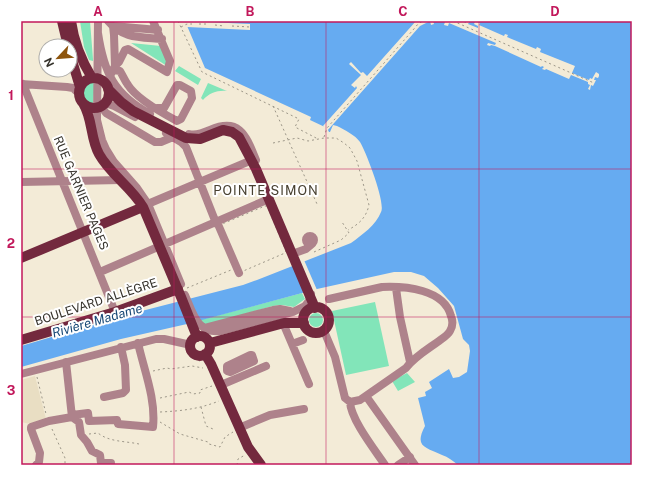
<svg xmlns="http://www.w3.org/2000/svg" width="653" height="486" viewBox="0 0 653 486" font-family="'Public Sans',sans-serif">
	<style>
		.built { fill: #e9dec3 }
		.green { fill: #82e5b9 }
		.water { fill: #66abf1 }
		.pier { fill: #f3ebd7 }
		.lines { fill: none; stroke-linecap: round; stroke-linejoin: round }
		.path { stroke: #9c9688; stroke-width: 1; stroke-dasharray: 2 3; stroke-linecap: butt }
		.minor { stroke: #ae828b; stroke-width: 8 }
		.major { stroke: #73293e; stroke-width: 10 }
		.grid { fill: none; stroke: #c2185b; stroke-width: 1; stroke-opacity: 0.55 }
		.labels { text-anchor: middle; stroke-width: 4; stroke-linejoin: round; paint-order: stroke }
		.street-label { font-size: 12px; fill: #35322b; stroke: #fff }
		.neighbourhood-label { font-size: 13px; letter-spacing: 1px; fill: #484131; stroke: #fff }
		.water-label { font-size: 13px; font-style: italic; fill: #194a77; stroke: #fff }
		.neatline { fill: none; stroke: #c2185b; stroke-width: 1.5 }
		.grid-label { font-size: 13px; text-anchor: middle; font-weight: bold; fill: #c2185b }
	</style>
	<rect width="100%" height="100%" fill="#f3ebd7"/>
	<path class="built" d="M35,376L46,419L30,424L21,422V380Z"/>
	<path class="green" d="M80,21H90L93,59V61L89,60L84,47Z
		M131,43L161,46L170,63L167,66Z
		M179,66L201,79L198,85L175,71Z
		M91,81H95L93,104C84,102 79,94 84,85Z
		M208,83L227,91C218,90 209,93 203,100L201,98Z
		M302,293L305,299L294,307L282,305L273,306L205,325L200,320Z
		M375,302L389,366L346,375L332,311Z
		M309 320a7 7 0 1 1 14 0a7 7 0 1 1-14 0Z
		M407,373L415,382L398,391L392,381Z"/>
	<path class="water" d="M185,21H632V465H458C453,461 448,457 442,455C425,447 414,447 425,426L418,398L426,396L425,392L432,388L429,382L449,369L453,378L459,377L467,372L470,351L469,345L463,339L454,306L438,288L424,276L411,272H394L317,289L187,324L121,339L21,367V346L130,314L243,285L257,280L351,243C362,235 376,225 381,212C386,203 366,152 360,142C355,135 345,130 337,126L333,125L330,132H329L327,128L310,120L311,117L205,68Z"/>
	<path class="pier" d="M185,21L250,24V30L187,27Z
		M416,21H433L434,24L431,25L430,21L420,26L327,131L323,126L357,88L356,86L355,88L351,85L361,75L349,64L351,62L361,73L363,72L367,76Z
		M444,21H461L466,23V21H470L468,24L478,28V26L474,24L475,22L480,23L479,25L504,36L505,34L508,35L507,37L536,49L537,47L541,49L540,52L575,66L572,73L589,80L590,78L592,79L596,72L599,74V76L598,78L595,77L594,80H596L593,86L591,85L590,90L588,89L590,85L588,84V82L571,75L569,79L546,69L545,70L542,69L544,67L542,66L541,67L495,46L491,45L490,46L487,45L488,43L495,45L496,43L449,23L448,26L444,25L445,22Z
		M304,260L317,290L313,292L292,265Z"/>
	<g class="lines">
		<path class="path" d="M178,21L202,72L299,119L295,127L318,139
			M453,21L594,83
			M199,24H208
			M215,25L224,26
			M232,26L250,27
			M181,27L187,24H192
			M273,106L317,204
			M324,137L327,128L413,30L418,24L423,21
			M273,143L297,138L308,141L324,138H336L344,143L350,148L357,161L369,205C366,218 359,224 348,230
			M265,206H267L286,251L285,253L241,272L221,225L222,224Z
			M314,252L341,240L349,233L342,222
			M187,288L231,270
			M323,307C331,313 332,318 330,327
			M306,331L313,335H318
			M187,352L191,358L200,361
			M153,371L167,368L171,369L192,366L203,368
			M37,377L46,414
			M160,398L189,392L193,394L200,393V390L212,386
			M201,407L206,426L213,429
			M160,412C181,411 199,409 219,401
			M160,422L180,434L208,442L209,444L220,447L225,437L233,432
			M52,429L65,458V465
			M89,434L98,433C109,442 125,441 139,444
			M237,465L238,459L245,455"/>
		<path class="minor" d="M98,21L97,120L102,140L106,149L114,162L137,188L148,204L181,284
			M108,21C123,39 140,37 162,39
			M98,33C104,73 114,94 150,114
			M115,66L119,62L125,50L128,49L167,72L170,61L153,21
			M114,70L120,71C123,76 125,81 128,85C136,98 164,114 177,121L181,119L192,98L191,91L180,85H177L164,108H157
			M21,84L67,87L73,88L76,91
			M23,84L115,312
			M106,84L115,66L114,35L113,26L158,30
			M105,103L114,106L135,117
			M101,106L106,113L155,142H161L173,137
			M166,133L181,142L186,147L216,223
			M189,134C196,136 203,133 210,130C240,117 246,136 256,160
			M21,182L121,180
			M143,206L252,160
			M217,222L239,273
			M306 240a4 4 0 1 1 8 0a4 4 0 1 1-8 0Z
			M292,254L306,249L312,244
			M100,272L269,199
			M396,288L400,317L410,362
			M185,295C193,313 197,334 221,331L293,312L305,306L309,301L311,294
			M283,323L309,384
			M204,328L273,310L280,309L290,311
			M324,331L335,357L345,398L350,402L360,400L406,368C414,357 428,349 439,341C443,338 448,335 450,331C453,326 453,321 451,316C444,289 405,286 382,287L329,299
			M292,344L303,340
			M250,355H252L254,361L230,372L227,371V366Z
			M21,374L156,339H164L191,345
			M221,385L266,366
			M366,396L415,465
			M104,397L123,393L126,390L125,365L121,347
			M350,402C351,420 375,450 385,465
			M72,415L88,413L89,421L117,420L118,424L153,427C156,399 144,370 138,343
			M72,417L79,422L81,435L87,442L92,451L100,455L101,463H111V465
			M239,428L270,415L304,409
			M36,465L39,462L40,453L31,429V427L49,421L72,417L66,362
			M398,465L410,457"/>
		<path class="major" d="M62,21L68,46
			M71,21C74,43 81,60 92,78
			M70,54L80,87
			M79 93a15 15 0 1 1 30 0a15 15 0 1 1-30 0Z
			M108,89L121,102L133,111L186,138L200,139L223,130L232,132L239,137L256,169L315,308
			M83,103C93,119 90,138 99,154C110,174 131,187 143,207L181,297L197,337
			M21,258L143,207
			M303 320a13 13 0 1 1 26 0a13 13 0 1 1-26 0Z
			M190 346a10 10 0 1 1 20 0a10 10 0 1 1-20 0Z
			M21,340L115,312L178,289
			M210,343L284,323H304
			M205,354L211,364L248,447L261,465"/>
	</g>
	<path class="grid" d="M174,21V465M326,21V465M479,21V465M21,169H632M21,317H632"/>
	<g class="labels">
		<g class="street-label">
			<text transform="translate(81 193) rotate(67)" y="4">RUE GARNIER PAGES</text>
			<text transform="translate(96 302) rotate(-18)" y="4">BOULEVARD ALLÈGRE</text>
		</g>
		<g class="neighbourhood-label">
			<text x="266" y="195">POINTE SIMON</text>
		</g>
		<g class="water-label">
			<text transform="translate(97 320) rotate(-16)" y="5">Rivière Madame</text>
		</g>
	</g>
	<rect width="653" height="486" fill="none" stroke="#ffffff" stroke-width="44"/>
	<g transform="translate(58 58) rotate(244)"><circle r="19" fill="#ffffff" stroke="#aeadaa"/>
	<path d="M0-3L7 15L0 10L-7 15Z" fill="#8e550d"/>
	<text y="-6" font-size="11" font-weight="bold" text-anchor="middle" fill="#35322b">N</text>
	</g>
	<rect x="22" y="22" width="609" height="442" class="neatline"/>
	<g class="grid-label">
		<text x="98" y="16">A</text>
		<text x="250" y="16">B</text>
		<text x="403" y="16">C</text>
		<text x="555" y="16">D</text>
		<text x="11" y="100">1</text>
		<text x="11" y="248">2</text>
		<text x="11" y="395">3</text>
	</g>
</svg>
